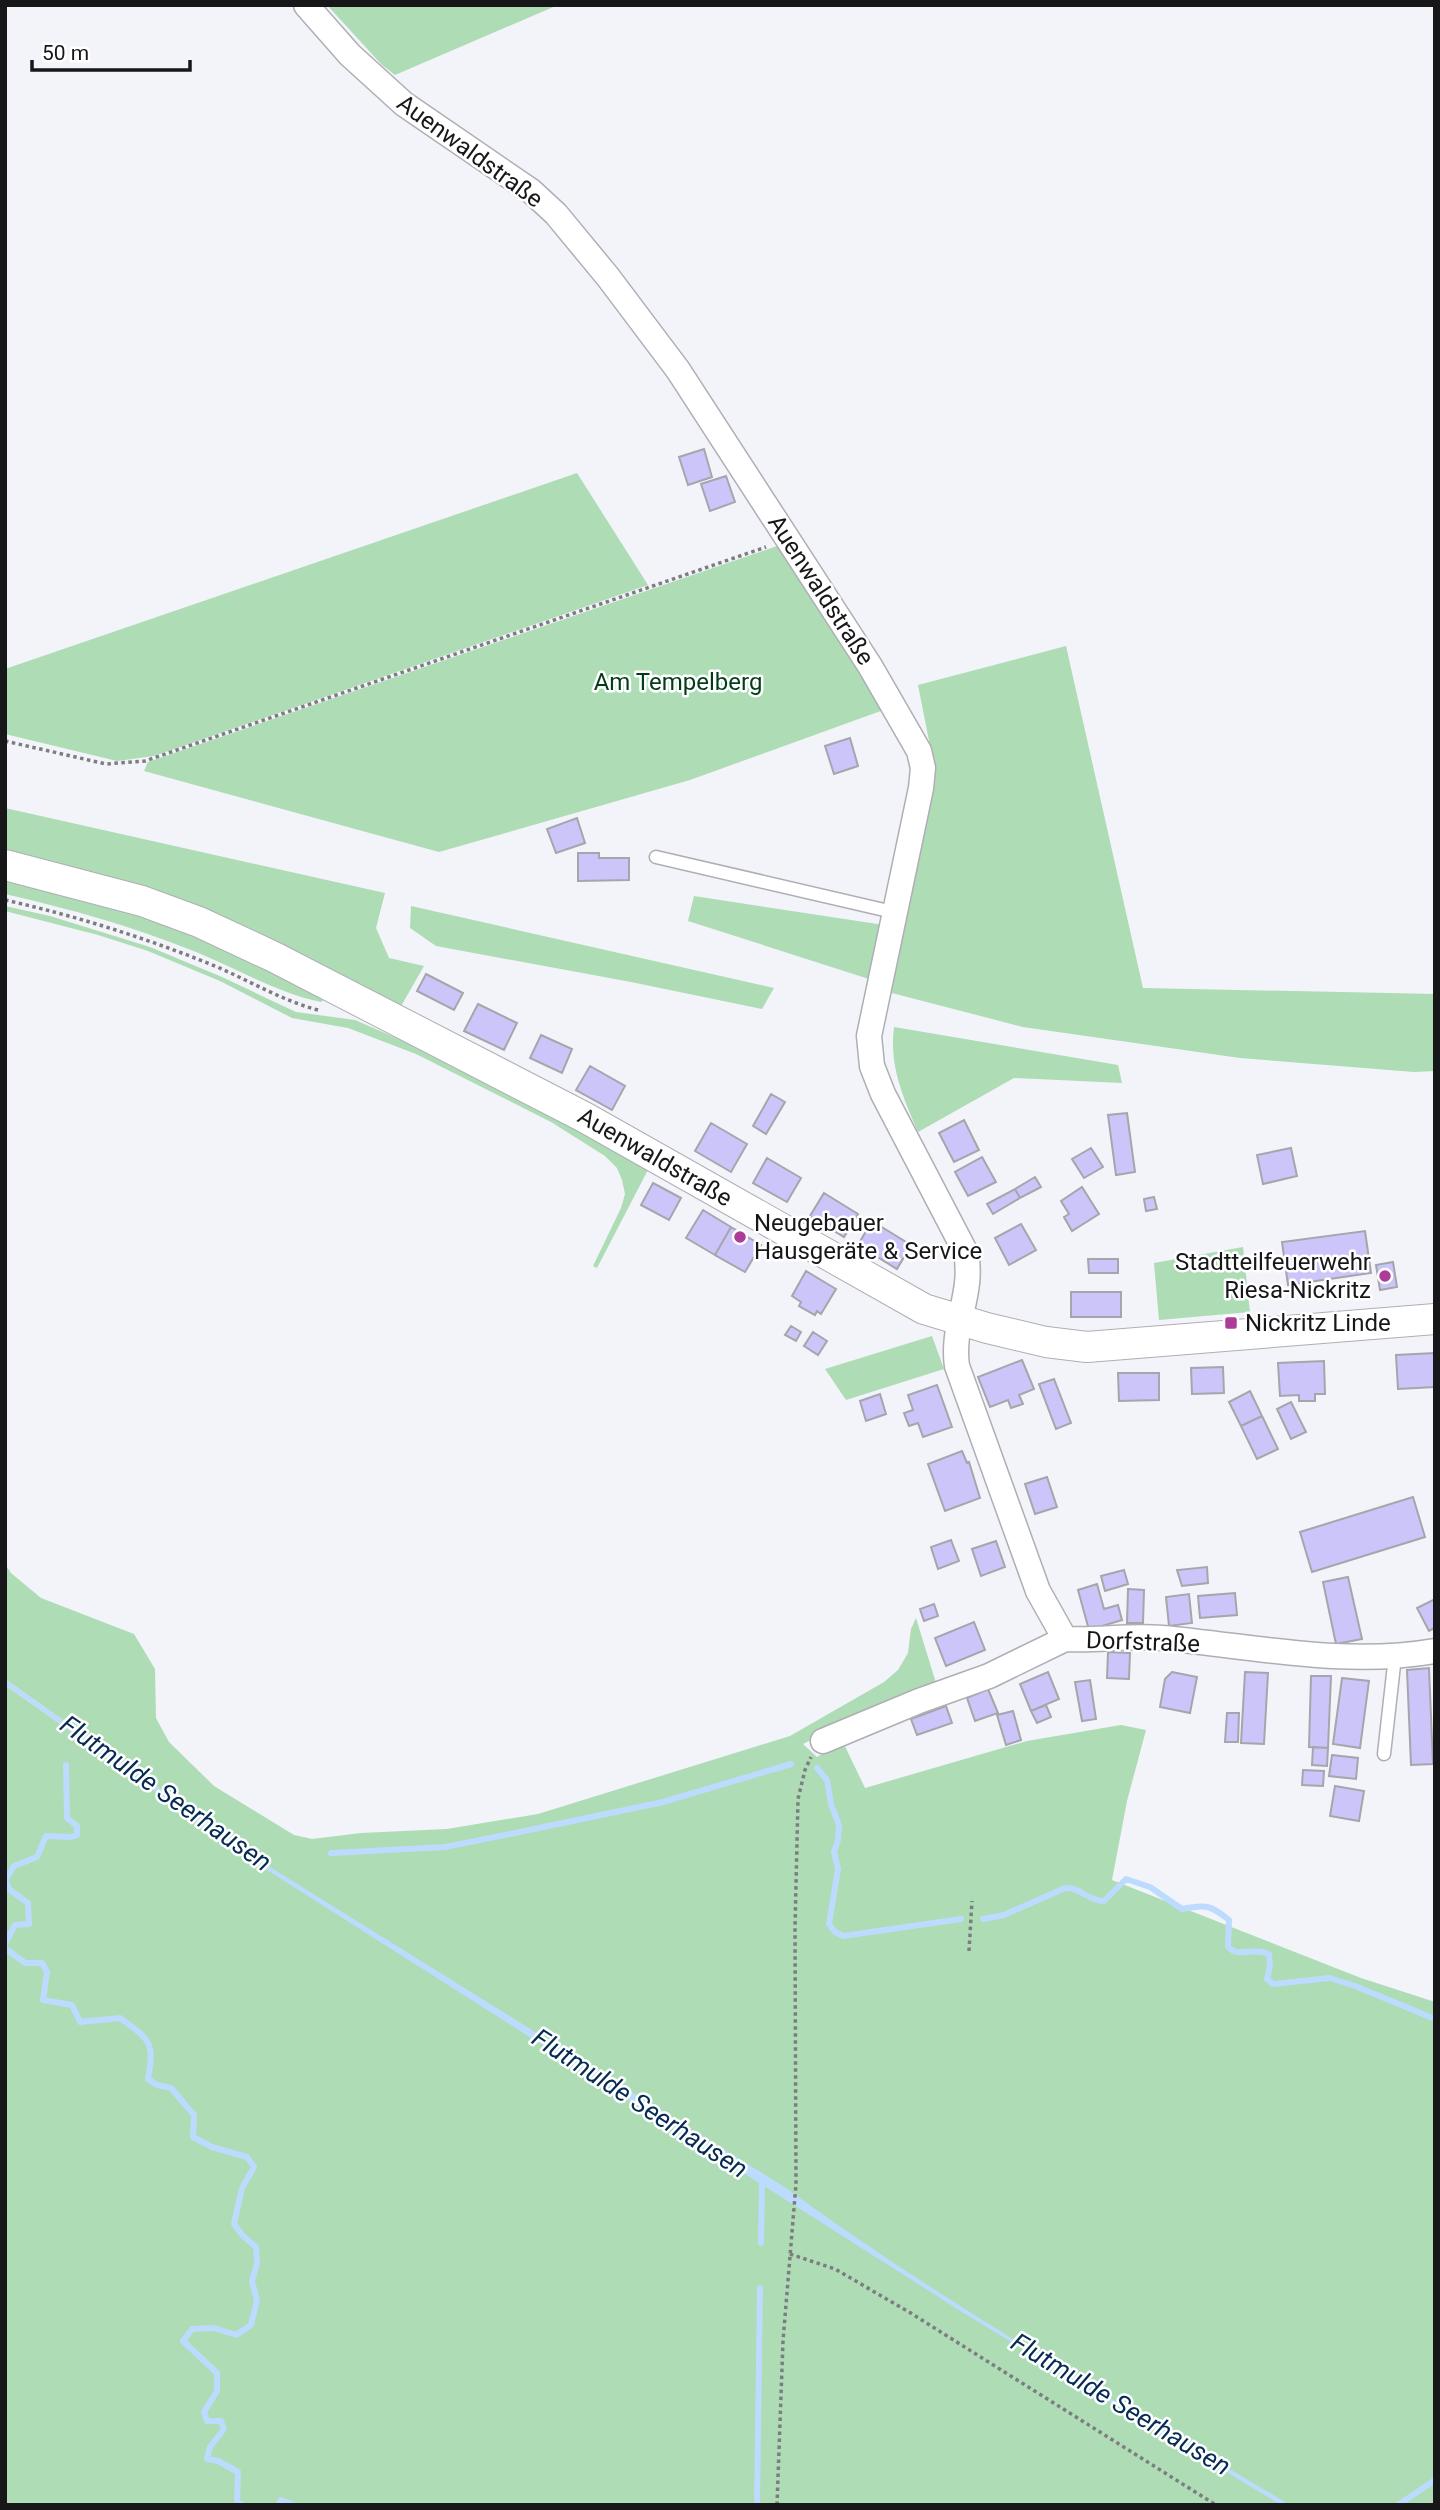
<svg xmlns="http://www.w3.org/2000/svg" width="1440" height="2510" viewBox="0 0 1440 2510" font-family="Roboto,sans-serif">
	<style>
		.green { fill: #addcb5 }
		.water { fill: #bddbfe }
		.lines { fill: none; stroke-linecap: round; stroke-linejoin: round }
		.stream { stroke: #bddbfe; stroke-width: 6 }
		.building { fill: #ccc5fa; stroke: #a5a5ab; stroke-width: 2 }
		.service-casing { stroke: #afaeb5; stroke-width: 15 }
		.minor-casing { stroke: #afaeb5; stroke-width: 27 }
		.tertiary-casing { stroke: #afaeb5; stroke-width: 32 }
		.path { stroke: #7d7d81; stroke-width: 3.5; stroke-dasharray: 3.5 3.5; stroke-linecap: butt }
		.service { stroke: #fff; stroke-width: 12 }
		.minor { stroke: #fff; stroke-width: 24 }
		.tertiary { stroke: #fff; stroke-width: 30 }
		.poi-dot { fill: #ac3c98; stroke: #fff; stroke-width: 2.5 }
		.labels { text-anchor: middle; stroke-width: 5; stroke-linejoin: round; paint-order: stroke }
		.street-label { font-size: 24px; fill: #171719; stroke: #fff }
		.park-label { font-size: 24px; fill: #033c18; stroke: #fff }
		.poi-label { font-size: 24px; fill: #171719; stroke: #fff; text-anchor: start }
		.water-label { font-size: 26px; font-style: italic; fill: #052b53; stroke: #fff }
	</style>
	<rect width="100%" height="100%" fill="#f3f3fa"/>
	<path class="green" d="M327,5H558L395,75L382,65Z
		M577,473L648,585L154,756L117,761L5,734V669Z
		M783,544L889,708L690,780L439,852L144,771L148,762Z
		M1066,646L1143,988L1435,994V1071L1414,1072L1240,1058L1023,1027L888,992L933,761L918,685Z
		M5,808L385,893L376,928L389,958L424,966L400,1008L5,857Z
		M5,875L139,909L326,998L321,1002C277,993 238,969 196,952C134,927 71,909 5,894Z
		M694,896L884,925L872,980L688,921Z
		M5,906L50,916L150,947L222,977L296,1012L355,1020L415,1046L650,1166L597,1268L593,1266L621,1208L625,1194L622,1180L617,1168L605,1156L551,1122L416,1054L348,1028L292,1018L220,981L148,951L98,935L5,911Z
		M411,906L774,988L762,1009L631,982L436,946L410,928Z
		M894,1027L1118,1065L1122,1083L1014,1078L918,1132C903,1097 889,1066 894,1027Z
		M1243,1247L1250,1312L1159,1320L1154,1263Z
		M932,1336L944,1369L846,1400L825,1369Z
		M5,1564L11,1573L41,1598L134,1634L155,1669L156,1718L169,1742L214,1786L294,1835L312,1839L361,1833L447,1829L538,1814L790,1736L884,1682L898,1670L908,1653L911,1629L916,1618L936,1683C889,1694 845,1723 803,1744L817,1757L842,1740L865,1788L1027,1741L1121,1725L1146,1730L1127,1801L1112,1880L1361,1978L1435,2002V2505H5V1685L267,1870L270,1867L5,1679Z"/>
	<path class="water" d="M5,1679L270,1867L786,2188C946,2305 1120,2403 1290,2505H1281L962,2312L267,1870L5,1685Z"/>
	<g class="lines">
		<path class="stream" d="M817,1768L827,1780L831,1804L839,1825L838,1840L834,1852L838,1869L829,1924L835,1932L843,1936L961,1919
			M331,1853L445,1847L515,1833L663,1802L791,1764
			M983,1919L1004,1915L1065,1888C1080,1887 1088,1901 1104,1901L1126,1879L1150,1887L1182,1909C1205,1904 1211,1905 1229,1920L1228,1947C1240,1959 1250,1946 1269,1954L1270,1966L1267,1979L1273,1984L1330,1978L1355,1986L1435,2019
			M5,1944L15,1925L29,1924L28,1903L10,1890L5,1880L14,1866L37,1857L46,1836L71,1837L77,1835V1826L67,1818L66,1765
			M5,1948L25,1963H42L47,1972L43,2000L72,2005L80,2022L120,2018C150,2040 155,2041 148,2079L157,2085L171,2088L194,2115L193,2137L212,2147L247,2157L254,2167L242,2188L234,2224L243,2236L256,2247L257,2263L252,2281L257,2301L251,2325L236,2335L214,2328L192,2329L183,2341L217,2373V2391L204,2412L207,2421H221L224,2429L210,2447L207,2459L218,2461L238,2472L237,2501L242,2505
			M761,2243L762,2180
			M278,2505L281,2500L294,2505
			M757,2505L760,2288
			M1398,2505L1435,2480"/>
	</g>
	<path class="building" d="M704,449L712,477L688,485L679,457Z
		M726,476L735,502L710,511L701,484Z
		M850,738L858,766L834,774L825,746Z
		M577,818L585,843L556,853L547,829Z
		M578,853H599V858H629V880L578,881Z
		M426,974L463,993L454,1010L417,991Z
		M478,1004L517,1023L504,1050L464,1031Z
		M541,1035L572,1049L562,1073L530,1058Z
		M590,1066L625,1086L612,1110L576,1090Z
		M771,1094L785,1102L766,1134L753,1126Z
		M1127,1113L1135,1172L1116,1175L1108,1115Z
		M964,1120L979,1150L954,1162L939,1133Z
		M711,1123L747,1144L731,1172L695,1151Z
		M1091,1148L1103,1167L1084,1178L1072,1159Z
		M1291,1148L1297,1176L1263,1184L1257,1155Z
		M982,1157L996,1182L968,1196L955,1172Z
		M767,1158L801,1178L787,1202L753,1183Z
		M1035,1177L1041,1187L1020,1198L1015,1189Z
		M653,1183L681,1198L669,1220L641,1205Z
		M1082,1187L1099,1214L1072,1231L1064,1217L1069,1214L1061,1201Z
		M1015,1189L1020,1198L993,1214L987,1204Z
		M824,1193L858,1214L844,1237L810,1216Z
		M1154,1197L1157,1209L1146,1211L1144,1199Z
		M703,1210L731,1227L715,1255L686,1238Z
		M872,1221L911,1245L897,1269L858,1245Z
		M1021,1224L1036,1250L1009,1265L995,1238Z
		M731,1227L761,1245L745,1272L715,1255Z
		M1365,1231L1371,1273L1288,1285L1282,1242Z
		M1088,1259H1118V1273H1089Z
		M1393,1262L1397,1287L1380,1290L1376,1265Z
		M806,1271L836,1289L821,1314L817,1311L815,1315L799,1306L801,1302L792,1296Z
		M1071,1292H1121V1317H1071Z
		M791,1326L801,1332L796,1341L785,1335Z
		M813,1332L827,1341L818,1355L804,1346Z
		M1435,1353V1387L1398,1389L1396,1355Z
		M1022,1360L1034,1389L1019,1395L1023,1404L1011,1408L1008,1400L990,1407L978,1377Z
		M1324,1361L1325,1394H1315V1401H1299V1395L1280,1396L1278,1363Z
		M1223,1367L1224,1393L1192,1394L1191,1368Z
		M1118,1373H1159V1400L1119,1401Z
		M1054,1379L1071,1423L1056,1429L1039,1384Z
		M937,1385L952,1427L923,1437L918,1423L909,1426L904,1413L913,1410L908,1395Z
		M1250,1391L1262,1416L1241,1426L1229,1402Z
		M880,1394L886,1414L866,1421L860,1401Z
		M1291,1402L1306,1432L1291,1439L1277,1409Z
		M1262,1416L1278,1449L1257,1459L1241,1426Z
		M962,1451L967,1463L969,1462L980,1498L945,1511L928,1464Z
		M1047,1477L1057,1507L1035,1514L1025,1484Z
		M1413,1497L1425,1537L1312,1572L1300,1532Z
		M951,1540L959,1561L938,1569L931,1547Z
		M996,1541L1005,1567L981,1576L972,1549Z
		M1207,1567L1208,1583L1182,1586L1177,1570Z
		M1124,1570L1128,1584L1105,1591L1101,1576Z
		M1348,1577L1362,1639L1336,1644L1323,1582Z
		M1097,1584L1104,1609L1118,1605L1122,1620L1089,1630L1078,1590Z
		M1128,1589L1144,1590L1143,1623H1127Z
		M1235,1593L1237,1615L1200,1618L1198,1596Z
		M1189,1594L1192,1623L1169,1626L1166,1597Z
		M1435,1599V1628L1429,1631L1417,1608Z
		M934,1604L938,1616L924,1621L920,1609Z
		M974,1622L985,1650L946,1666L935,1638Z
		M1108,1652L1130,1653L1129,1679L1107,1678Z
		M1429,1668L1433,1764L1411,1765L1407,1670Z
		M1048,1672L1059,1699L1031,1711L1020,1684Z
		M1172,1672L1197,1677L1190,1713L1160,1707L1165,1679Z
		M1245,1672L1268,1673L1264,1744L1241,1743Z
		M1311,1676H1331L1328,1748L1309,1747Z
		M1342,1678L1369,1681L1360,1748L1333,1744Z
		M1090,1680L1096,1719L1082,1721L1075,1682Z
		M988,1689L998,1713L975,1721L967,1698Z
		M1046,1705L1051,1717L1037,1723L1031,1711Z
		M946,1706L952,1723L917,1735L911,1719Z
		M1013,1711L1021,1740L1006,1745L997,1715Z
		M1227,1713H1239L1238,1742H1225Z
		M1313,1747L1328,1748L1327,1766L1312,1765Z
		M1332,1755L1358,1758L1356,1779L1329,1776Z
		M1303,1770L1324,1771L1323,1786L1302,1785Z
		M1335,1786L1364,1791L1359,1821L1330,1816Z"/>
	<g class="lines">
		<g class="service-casing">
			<path id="service" d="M656,857L893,912
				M1384,1754L1395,1656"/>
		</g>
		<g class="minor-casing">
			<path id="minor" d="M306,5L350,55L404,104L531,191L556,214L608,277L678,370L870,666L919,751L923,768L921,788L869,1036L872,1066L883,1094L966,1253C974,1294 951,1325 957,1366L1038,1591L1065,1639
				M1065,1639C1097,1641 1129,1635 1162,1638C1253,1646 1343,1667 1435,1651
				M823,1741L919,1701L989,1676L1065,1639"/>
		</g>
		<g class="tertiary-casing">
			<path id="tertiary" d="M5,865L142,901L199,922L274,957L584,1117L924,1309L987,1328L1046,1342L1087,1347L1435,1319"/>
		</g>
		<path class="path" d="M5,741L106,764L145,761L766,547
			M5,900C76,916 143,937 210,964C247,979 280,1000 318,1010
			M969,1951L972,1901
			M790,2254L835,2269L909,2312L1216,2505
			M777,2505L783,2341L796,2184L795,1928L798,1799L805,1770L811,1757"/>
		<use href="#service" class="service"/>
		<use href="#minor" class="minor"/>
		<use href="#tertiary" class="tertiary"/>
	</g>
	<g class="poi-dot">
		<circle cx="740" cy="1237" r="7"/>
		<circle cx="1385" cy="1276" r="7"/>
		<rect x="1224" y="1316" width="14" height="14" rx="3.5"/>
	</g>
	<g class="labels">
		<g class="street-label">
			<text transform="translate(470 151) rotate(36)" y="8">Auenwaldstraße</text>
			<text transform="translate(821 590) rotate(57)" y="8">Auenwaldstraße</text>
			<text transform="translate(655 1157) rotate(30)" y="8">Auenwaldstraße</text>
			<text transform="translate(1143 1642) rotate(2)" y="8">Dorfstraße</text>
		</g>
		<g class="park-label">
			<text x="678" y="690">Am Tempelberg</text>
		</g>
		<g class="poi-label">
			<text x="754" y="1231">Neugebauer<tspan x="754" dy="28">Hausgeräte &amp; Service</tspan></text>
			<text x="1371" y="1270" text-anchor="end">Stadtteilfeuerwehr<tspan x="1371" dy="28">Riesa-Nickritz</tspan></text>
			<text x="1245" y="1331">Nickritz Linde</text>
		</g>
		<g class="water-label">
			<text transform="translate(166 1793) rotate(35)" y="9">Flutmulde Seerhausen</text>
			<text transform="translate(640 2103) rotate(33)" y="9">Flutmulde Seerhausen</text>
			<text transform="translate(1121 2404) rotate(31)" y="9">Flutmulde Seerhausen</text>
		</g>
	</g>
	<rect width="1440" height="2510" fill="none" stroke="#171719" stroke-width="14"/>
	<path d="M32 60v10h158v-10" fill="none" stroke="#171719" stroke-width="3.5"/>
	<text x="42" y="60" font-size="21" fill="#171719" stroke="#ffffff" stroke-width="5" paint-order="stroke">50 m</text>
</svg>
